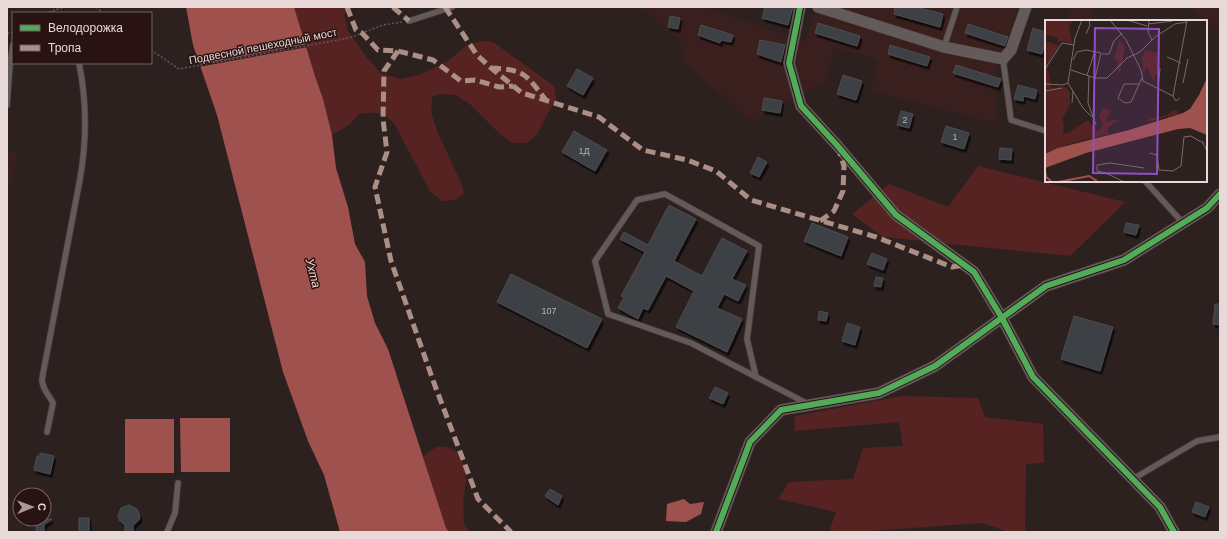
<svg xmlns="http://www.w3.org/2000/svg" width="1227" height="539" viewBox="0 0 1227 539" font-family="Arial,sans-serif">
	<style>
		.built { fill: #391f1d }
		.green { fill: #562322 }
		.water { fill: #9f514e }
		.pier { fill: #2d2120 }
		.building { fill: #3d4144; stroke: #4d4c4e; filter: url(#shadow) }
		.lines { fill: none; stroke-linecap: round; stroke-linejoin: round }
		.lane-casing { stroke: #473c3c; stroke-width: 7 }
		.street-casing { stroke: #473c3c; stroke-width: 12 }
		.path { stroke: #625857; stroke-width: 1.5; stroke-dasharray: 2 2; stroke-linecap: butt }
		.lane { stroke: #635a59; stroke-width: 5.5 }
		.street { stroke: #635a59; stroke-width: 11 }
		.quiet { stroke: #ac8f84; stroke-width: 5; stroke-dasharray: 10 5; stroke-linecap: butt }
		.cycleway-casing { stroke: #281312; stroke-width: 8 }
		.cycleway { stroke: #51ab58; stroke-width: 6 }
		.labels { text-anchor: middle; stroke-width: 3; stroke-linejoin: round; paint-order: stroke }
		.number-label { font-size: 9px; fill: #bdb3b3 }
		.street-label { font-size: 11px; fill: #e8d9d8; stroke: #281312 }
		.water-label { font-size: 12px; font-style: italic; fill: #f1d8d6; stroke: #281312 }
		.inset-river { fill: none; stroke: #9f514e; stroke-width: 2 }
		.inset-road { fill: none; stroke: #786b6a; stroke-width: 1 }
		.view { fill: #914fc4; fill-opacity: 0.15; stroke: #914fc4; stroke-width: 2 }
		.inset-edge { fill: none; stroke: #e8d9d8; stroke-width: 2 }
	</style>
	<defs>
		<filter id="shadow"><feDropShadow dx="2" dy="3.5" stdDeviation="0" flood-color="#0009"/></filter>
	</defs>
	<rect width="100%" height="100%" fill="#2d2120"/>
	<path class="built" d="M639,7H703L805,41L817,7H1018L1007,46L996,65L995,123L871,91L878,60L835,48L825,81L752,122L685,64L680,40Z
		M1071,7H1093L1091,21H1068Z
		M1189,7H1220V33L1206,21Z
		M7,149L19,154L7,194Z"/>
	<path class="green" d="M294,7H354L344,14L348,31L365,55L380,73L401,79L419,75L448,61L466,46L480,41L493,42L554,86L556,98L537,134L527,143H513L501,135L471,105L456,95L441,94L432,97L431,112L437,131L462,185L464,194L455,200L442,201L430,191L395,125C383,111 377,112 359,114L350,124L332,135L323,99L315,76Z
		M978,166L1125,202L1070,256L883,237L852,214L889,184L948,207Z
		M902,396L978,398L985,417L1043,424L1044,463L1026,464L1025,532H1009L982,523L855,532H829L836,512L778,499L789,482L853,479L863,448L903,446L899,422L794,431L795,416Z
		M437,447H447L457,452L464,464L466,481L463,503L464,523L469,532H449L446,528L423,457L428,452Z"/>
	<path class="water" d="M186,7H294L315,76L323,99L332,135L336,168L348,207L355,244L365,262L367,296L375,323L388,349L446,528L449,532H340L324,475L308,441L283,372L217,115L193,45Z
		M180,418H230V472H181Z
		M125,419H174V473H125Z
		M684,499L690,504L704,502L701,514L686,522L666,521L667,504Z"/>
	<path class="pier" d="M307,44L308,47L198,67L197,65Z"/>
	<path class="building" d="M765,7H793L788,25L762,18Z
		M895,7H916L943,14L940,27L894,14Z
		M670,16L680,18L678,29L668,27Z
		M818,23L860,36L857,46L815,33Z
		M968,24L1008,37L1005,46L965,33Z
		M701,25L733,35L731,42L721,40L720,43L698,35Z
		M1033,28L1046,32V38L1042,54L1027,50Z
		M760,40L785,45L781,62L757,54Z
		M890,45L930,57L927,66L888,54Z
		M956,65L1001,79L998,87L953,73Z
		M577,69L593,78L583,95L567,86Z
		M843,75L862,81L856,100L837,94Z
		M1018,85L1037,90L1035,99L1024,96L1023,101L1014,99Z
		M764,98L782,101L780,113L762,110Z
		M901,111L913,114L909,128L897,125Z
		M946,126L969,133L964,149L941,142Z
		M574,131L607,150L595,171L562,152Z
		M1000,148L1012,149L1011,160L999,159Z
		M758,157L767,162L759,177L750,173Z
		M669,205L696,219L674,261L702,276L722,238L747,251L732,279L746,285L738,301L724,294L717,308L742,319L727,352L676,327L694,291L666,276L648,310L643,308L638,319L618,308L624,297L621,296L645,252L620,239L624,232L648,245Z
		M812,223L848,237L841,256L804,241Z
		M1126,223L1139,225L1136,235L1124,232Z
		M872,253L887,259L883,270L867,264Z
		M511,274L602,319L587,348L497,302Z
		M876,277L883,278L881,287L874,286Z
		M1215,304H1220V325L1213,324Z
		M819,311L828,313L826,321L818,320Z
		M1074,316L1113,327L1100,371L1061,359Z
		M847,323L860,327L855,345L842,341Z
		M715,387L728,393L723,404L709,398Z
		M40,453L54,456L50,474L34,470L37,456H40Z
		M550,489L562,496L558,505L545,496Z
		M1196,502L1209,507L1205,517L1192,512Z
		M129,505L137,509L140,516L139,520L133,526V532H125V526L119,520L118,516L121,508Z
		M79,518H89V532H79Z
		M27,519H52L44,525V532H36V525Z"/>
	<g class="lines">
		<g class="lane-casing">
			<path id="lane" d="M409,21L452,7
				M944,47L957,7
				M1003,59L1011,120L1046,131
				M7,105L10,63L13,45
				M1145,181L1183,223
				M756,377L747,339L759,246L665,194L637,200L595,261L608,314L691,343L808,404
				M47,432L53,403C49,395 42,389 42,379L80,179C87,139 87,102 79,63
				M1133,479L1197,441L1220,437
				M167,532L175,513L178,483"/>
		</g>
		<g class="street-casing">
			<path id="street" d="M800,7L789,63L801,106L836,144L896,215L974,272L1002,318L1033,377L1160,507L1174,532
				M818,7L944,47L1003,59L1011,50L1026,7
				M716,532L750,442L781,410L879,393L935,366L1046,286L1124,260L1207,208L1220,194"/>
		</g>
		<path class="path" d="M96,7L103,13
			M45,13L65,7
			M7,33H13
			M151,50L179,69L349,38L383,25L402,22"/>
		<use href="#lane" class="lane"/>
		<use href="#street" class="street"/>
		<path class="quiet" d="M347,7L356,30L362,33L378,50L398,51L433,60L461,81L475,80L499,87L513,86
			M393,7L409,21
			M445,7L477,55L491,68L522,93L599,117L643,150L687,160L716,171L751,200L876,237L952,267L964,265
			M398,51L384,71L383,119L387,152L375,187L391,261L434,383L478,499L511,532
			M491,68C526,70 525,74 546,100
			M820,221L834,211L843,191L844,166L840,153"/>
		<g class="cycleway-casing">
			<path id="cycleway" d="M800,7L789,63L801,106L836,144L896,215L974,272L1002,318L1033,377L1160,507L1174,532
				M716,532L750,442L781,410L879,393L935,366L1046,286L1124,260L1207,208L1220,194"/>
		</g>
		<use href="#cycleway" class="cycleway"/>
	</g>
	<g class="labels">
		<g class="number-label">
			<text x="905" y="123">2</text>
			<text x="955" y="140">1</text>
			<text x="584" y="154">1Д</text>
			<text x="549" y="314">107</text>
		</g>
		<g class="street-label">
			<text transform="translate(263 46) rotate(-11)" y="4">Подвесной пешеходный мост</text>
		</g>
		<g class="water-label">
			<text transform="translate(313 273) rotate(76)" y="4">Ухта</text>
		</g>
	</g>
	<g transform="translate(1045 20)">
		<rect width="162" height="162" fill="#2d2120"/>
		<path d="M0,0H29L24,6L27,24L18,21L12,22L13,18L0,14ZM74,20L80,27L75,53L71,48L74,41L69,38ZM4,22L14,26L2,44L6,68L21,67L25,73V85L17,99L19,104L18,113L21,114L43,100L52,112L58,106L54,96L59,88L66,91L60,102L72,99V101L62,108L64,114L23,124L0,134V23ZM100,30L114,33L113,56L110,55L109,62L102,47L100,48L99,60L97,38ZM129,90L133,91V94L102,102L104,99L122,95Z" fill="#562322"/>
		<path d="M162,58V115L145,108L133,109L41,133L0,148V134L13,128L84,110L138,93L145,89L154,75Z" fill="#9f514e"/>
		<path class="inset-river" d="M0,151L1,157L6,161M13,162L44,156L52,161"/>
		<path class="inset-road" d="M65,0L81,20L96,50L98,61L128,76L131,81L135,78M82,0L102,6M104,0L103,12L107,20M103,4L128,1M41,14L45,5L44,0M57,34H64L69,21L77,13M122,37L136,43M28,40L32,32L41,30L56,33L50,58M0,49L17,23L29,25M26,50L50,58H62L82,38L95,32L110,17L130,4L142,2M42,55L50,31M44,56L43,83L51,105M23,63L30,18L37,0M23,63L38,88L47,97M138,63L143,39M0,64L18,65L23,63M94,64H79L73,78L80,83L86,82L97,58M113,70L115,48M0,71L17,68M128,76L142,1M27,83L28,71M158,124L157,121L162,131M105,133L112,135L114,150L128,151L136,146L139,117L146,116L156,122M79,162L61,153L52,151V145L65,143L99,148"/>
		<path class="view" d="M50,8L114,9L112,154L48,153Z"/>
		<rect width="162" height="162" class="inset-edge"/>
	</g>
	<rect width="1227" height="539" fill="none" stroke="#e8d9d8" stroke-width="16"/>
	<rect x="12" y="12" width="140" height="52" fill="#281312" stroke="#756261"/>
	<rect x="20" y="25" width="20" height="6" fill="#51ab58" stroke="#756261"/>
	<text x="48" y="32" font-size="12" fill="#e8d9d8">Велодорожка</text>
	<rect x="20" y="45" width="20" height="6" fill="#ac8f84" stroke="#756261"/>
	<text x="48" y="52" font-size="12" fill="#e8d9d8">Тропа</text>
	<g transform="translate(32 507) rotate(89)"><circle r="19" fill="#281312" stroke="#756261"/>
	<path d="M0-3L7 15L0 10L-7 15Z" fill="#a79998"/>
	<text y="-6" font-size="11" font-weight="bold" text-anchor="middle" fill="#e8d9d8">С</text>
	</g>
</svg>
